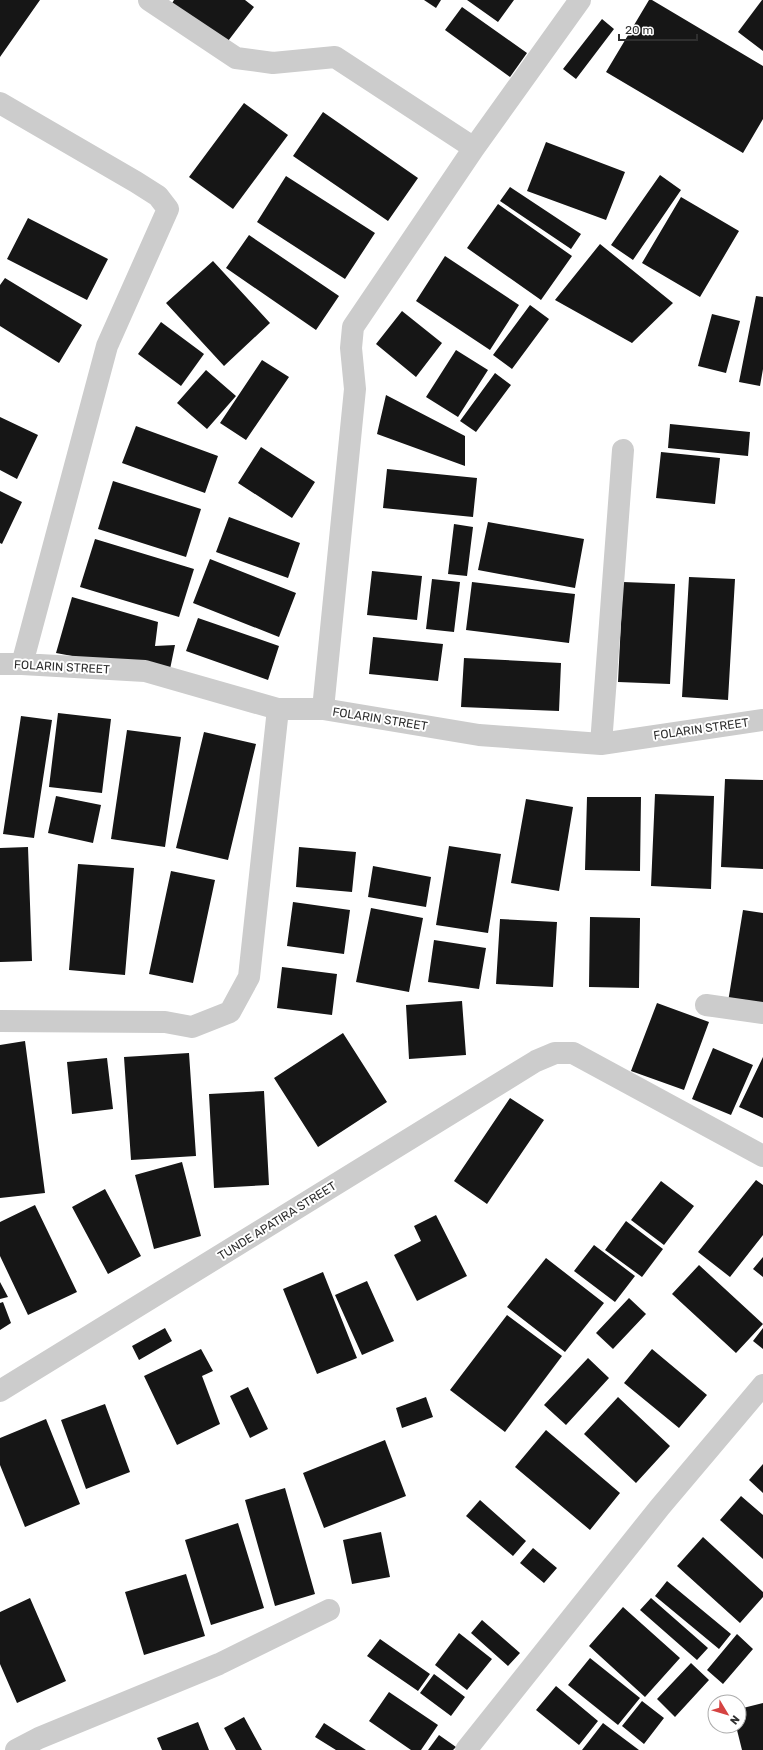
<svg xmlns="http://www.w3.org/2000/svg" width="763" height="1750" viewBox="0 0 763 1750" font-family="Rubik,sans-serif">
	<style>
		.building { fill: #161616 }
		.lines { fill: none; stroke-linecap: round; stroke-linejoin: round }
		.street { stroke: #ccc; stroke-width: 22 }
		.labels { text-anchor: middle; stroke-width: 4; stroke-linejoin: round; paint-order: stroke }
		.street-label { font-size: 12px; fill: #2f2f2f; stroke: #fff }
	</style>
	<rect width="100%" height="100%" fill="#fff"/>
	<path class="building" d="M0,0H40L0,57Z
		M174,0H245L254,7L225,45L171,5Z
		M424,0H441L436,8Z
		M467,0H514L498,22Z
		M649,0H652L763,66V119L743,153L606,72Z
		M762,0H763V51L738,32Z
		M462,7L527,53L510,77L445,30Z
		M602,19L614,29L576,79L563,69Z
		M244,103L288,135L233,209L189,177Z
		M323,112L418,178L388,221L293,156Z
		M546,142L625,172L606,220L527,191Z
		M660,175L681,190L633,260L611,245Z
		M286,176L375,233L345,279L257,222Z
		M510,187L581,234L571,249L500,201Z
		M681,197L739,231L700,297L642,263Z
		M498,204L572,256L541,300L467,248Z
		M28,218L108,259L87,300L7,259Z
		M249,235L339,296L316,330L226,268Z
		M600,244L673,303L632,343L555,300Z
		M445,256L519,305L490,350L416,301Z
		M213,261L270,323L224,366L166,303Z
		M5,278L82,325L59,363L0,326V285Z
		M756,296L763,297V369L760,386L739,382Z
		M530,305L549,319L512,369L493,355Z
		M402,311L442,343L416,377L376,344Z
		M712,314L740,321L726,373L698,366Z
		M161,322L204,354L181,386L138,354Z
		M456,350L488,370L458,417L426,397Z
		M262,360L289,377L246,440L220,423Z
		M206,370L236,396L207,429L177,403Z
		M495,373L511,385L476,432L460,421Z
		M386,395L465,436V466L377,434Z
		M0,417L38,435L17,479L0,470Z
		M670,424L750,432L748,456L668,448Z
		M136,426L218,456L205,493L122,463Z
		M261,447L315,482L292,518L238,483Z
		M661,452L720,458L715,504L656,498Z
		M387,469L477,478L473,517L383,508Z
		M113,481L201,509L186,557L98,529Z
		M0,491L22,502L2,544L0,543Z
		M229,517L300,543L288,578L216,552Z
		M488,522L584,539L575,588L478,570Z
		M454,524L473,527L467,576L448,574Z
		M95,539L194,569L179,617L80,587Z
		M210,559L296,593L279,637L193,603Z
		M372,571L422,576L417,620L367,615Z
		M689,577L735,579L728,700L682,697Z
		M432,579L460,582L454,632L426,629Z
		M472,582L575,594L569,643L466,630Z
		M623,582L675,584L670,684L618,682Z
		M72,597L158,622L155,646L175,645L169,674L56,653Z
		M198,618L279,646L268,680L186,651Z
		M373,637L443,644L438,681L369,674Z
		M464,658L561,663L559,711L461,707Z
		M58,713L111,719L102,793L49,787Z
		M21,716L52,720L34,838L3,834Z
		M127,730L181,737L165,847L111,839Z
		M204,732L256,744L228,860L176,848Z
		M725,779L763,780V869L721,867Z
		M655,794L714,796L711,889L651,886Z
		M56,796L101,805L93,843L48,833Z
		M587,797H641L640,871L585,870Z
		M526,799L573,807L559,891L511,883Z
		M449,846L501,854L488,933L436,925Z
		M28,847L32,961L0,962V848Z
		M299,847L356,852L352,892L296,887Z
		M78,864L134,868L125,975L69,970Z
		M373,866L431,877L426,907L368,897Z
		M171,871L215,880L193,983L149,974Z
		M293,902L350,910L344,954L287,946Z
		M371,908L423,918L409,992L356,982Z
		M743,910L763,913V1008L728,1002Z
		M590,917L640,918L639,988L589,987Z
		M500,919L557,922L553,987L496,984Z
		M434,940L486,948L479,989L428,982Z
		M282,967L337,974L332,1015L277,1008Z
		M462,1001L466,1055L409,1059L406,1005Z
		M657,1003L709,1022L684,1090L631,1071Z
		M343,1033L387,1102L318,1147L274,1078Z
		M25,1041L45,1193L0,1198V1045Z
		M713,1048L753,1065L731,1115L692,1099Z
		M189,1053L196,1156L131,1160L124,1057Z
		M763,1057V1118L739,1107Z
		M107,1058L113,1109L72,1114L67,1062Z
		M264,1091L269,1185L214,1188L209,1094Z
		M510,1098L544,1120L487,1204L454,1181Z
		M182,1162L201,1236L154,1249L135,1175Z
		M756,1180L763,1185V1235L730,1277L698,1252Z
		M661,1181L694,1206L664,1245L631,1220Z
		M105,1189L141,1256L108,1274L72,1207Z
		M35,1205L77,1292L28,1315L0,1256V1222Z
		M436,1215L467,1276L417,1301L394,1255L421,1241L414,1226Z
		M626,1221L663,1249L642,1277L605,1250Z
		M594,1245L635,1276L615,1302L574,1271Z
		M763,1257V1277L753,1269Z
		M546,1258L604,1303L565,1352L507,1307Z
		M699,1265L763,1324L736,1353L672,1294Z
		M323,1272L357,1358L317,1374L283,1289Z
		M367,1281L394,1341L362,1355L335,1295Z
		M0,1282L8,1297L0,1299Z
		M629,1298L646,1314L613,1349L596,1333Z
		M3,1302L11,1323L0,1330V1303Z
		M507,1315L562,1356L505,1432L450,1390Z
		M165,1328L172,1341L139,1360L132,1346Z
		M763,1328V1349L753,1341Z
		M201,1349L213,1371L202,1376L220,1424L177,1445L144,1376Z
		M652,1349L707,1395L679,1428L624,1383Z
		M588,1358L609,1378L566,1425L544,1405Z
		M248,1387L268,1429L250,1438L230,1396Z
		M426,1397L433,1417L402,1428L396,1408Z
		M618,1397L670,1446L636,1483L584,1434Z
		M105,1404L130,1472L86,1489L61,1420Z
		M46,1419L80,1504L25,1527L0,1465V1438Z
		M546,1430L620,1493L590,1530L515,1467Z
		M385,1440L406,1496L324,1528L303,1473Z
		M763,1464V1493L749,1480Z
		M285,1488L315,1594L275,1606L245,1500Z
		M741,1496L763,1515V1559L720,1520Z
		M480,1500L526,1541L513,1556L466,1516Z
		M238,1523L264,1608L211,1625L185,1540Z
		M381,1532L390,1577L352,1584L343,1540Z
		M703,1537L763,1592V1597L740,1623L677,1566Z
		M533,1548L557,1568L544,1583L520,1563Z
		M186,1574L205,1636L144,1655L125,1592Z
		M667,1581L731,1634L719,1649L655,1596Z
		M30,1598L66,1681L17,1703L0,1664V1612Z
		M651,1598L708,1648L697,1660L640,1610Z
		M623,1607L680,1658L645,1697L589,1646Z
		M482,1620L520,1653L508,1666L471,1633Z
		M459,1633L492,1659L467,1690L435,1665Z
		M737,1634L753,1649L723,1684L707,1670Z
		M380,1639L430,1674L418,1691L367,1656Z
		M590,1658L640,1698L618,1725L568,1685Z
		M691,1663L709,1680L675,1717L657,1699Z
		M434,1674L465,1697L451,1716L420,1693Z
		M556,1686L598,1721L579,1745L536,1710Z
		M389,1692L438,1725L421,1750H411L369,1721Z
		M642,1701L664,1718L644,1744L622,1726Z
		M763,1703V1750H742L736,1726H739V1709Z
		M244,1717L262,1750H236L224,1728Z
		M198,1722L209,1750H162L157,1738Z
		M324,1723L366,1750H336L315,1737Z
		M603,1723L639,1750H582Z
		M439,1735L456,1747L453,1750H428Z"/>
	<g class="lines">
		<path class="street" d="M149,0L236,58L273,63L335,57L474,148
			M0,103L136,182L158,196L168,209L107,346L22,664
			M0,664H22L145,671L278,709H323L479,735L601,744L763,720
			M323,709L355,389L351,348L353,327L474,148L580,0
			M601,744L623,450
			M706,1005L763,1013
			M0,1021L165,1022L192,1027L230,1012L249,977L278,709
			M0,1391L536,1061L555,1053H573L763,1156
			M16,1750L39,1738L219,1664L329,1610
			M466,1750L660,1507L763,1385"/>
	</g>
	<g class="labels">
		<g class="street-label">
			<text transform="translate(62 667) rotate(3)" y="4">FOLARIN STREET</text>
			<text transform="translate(380 719) rotate(9)" y="4">FOLARIN STREET</text>
			<text transform="translate(701 729) rotate(-8)" y="4">FOLARIN STREET</text>
			<text transform="translate(277 1221) rotate(-32)" y="4">TUNDE APATIRA STREET</text>
		</g>
	</g>
	<g transform="translate(727 1714) rotate(128)"><circle r="19" fill="#ffffff" stroke="#acacac"/>
	<path d="M0-3L7 15L0 10L-7 15Z" fill="#d54342"/>
	<text y="-6" font-size="11" font-weight="bold" text-anchor="middle" fill="#2f2f2f">N</text>
	</g>
	<path d="M619 34v6h78v-6" fill="none" stroke="#2f2f2f" stroke-width="2"/>
	<text x="625" y="34" font-size="12" fill="#2f2f2f" stroke="#ffffff" stroke-width="3" paint-order="stroke">20 m</text>
</svg>
